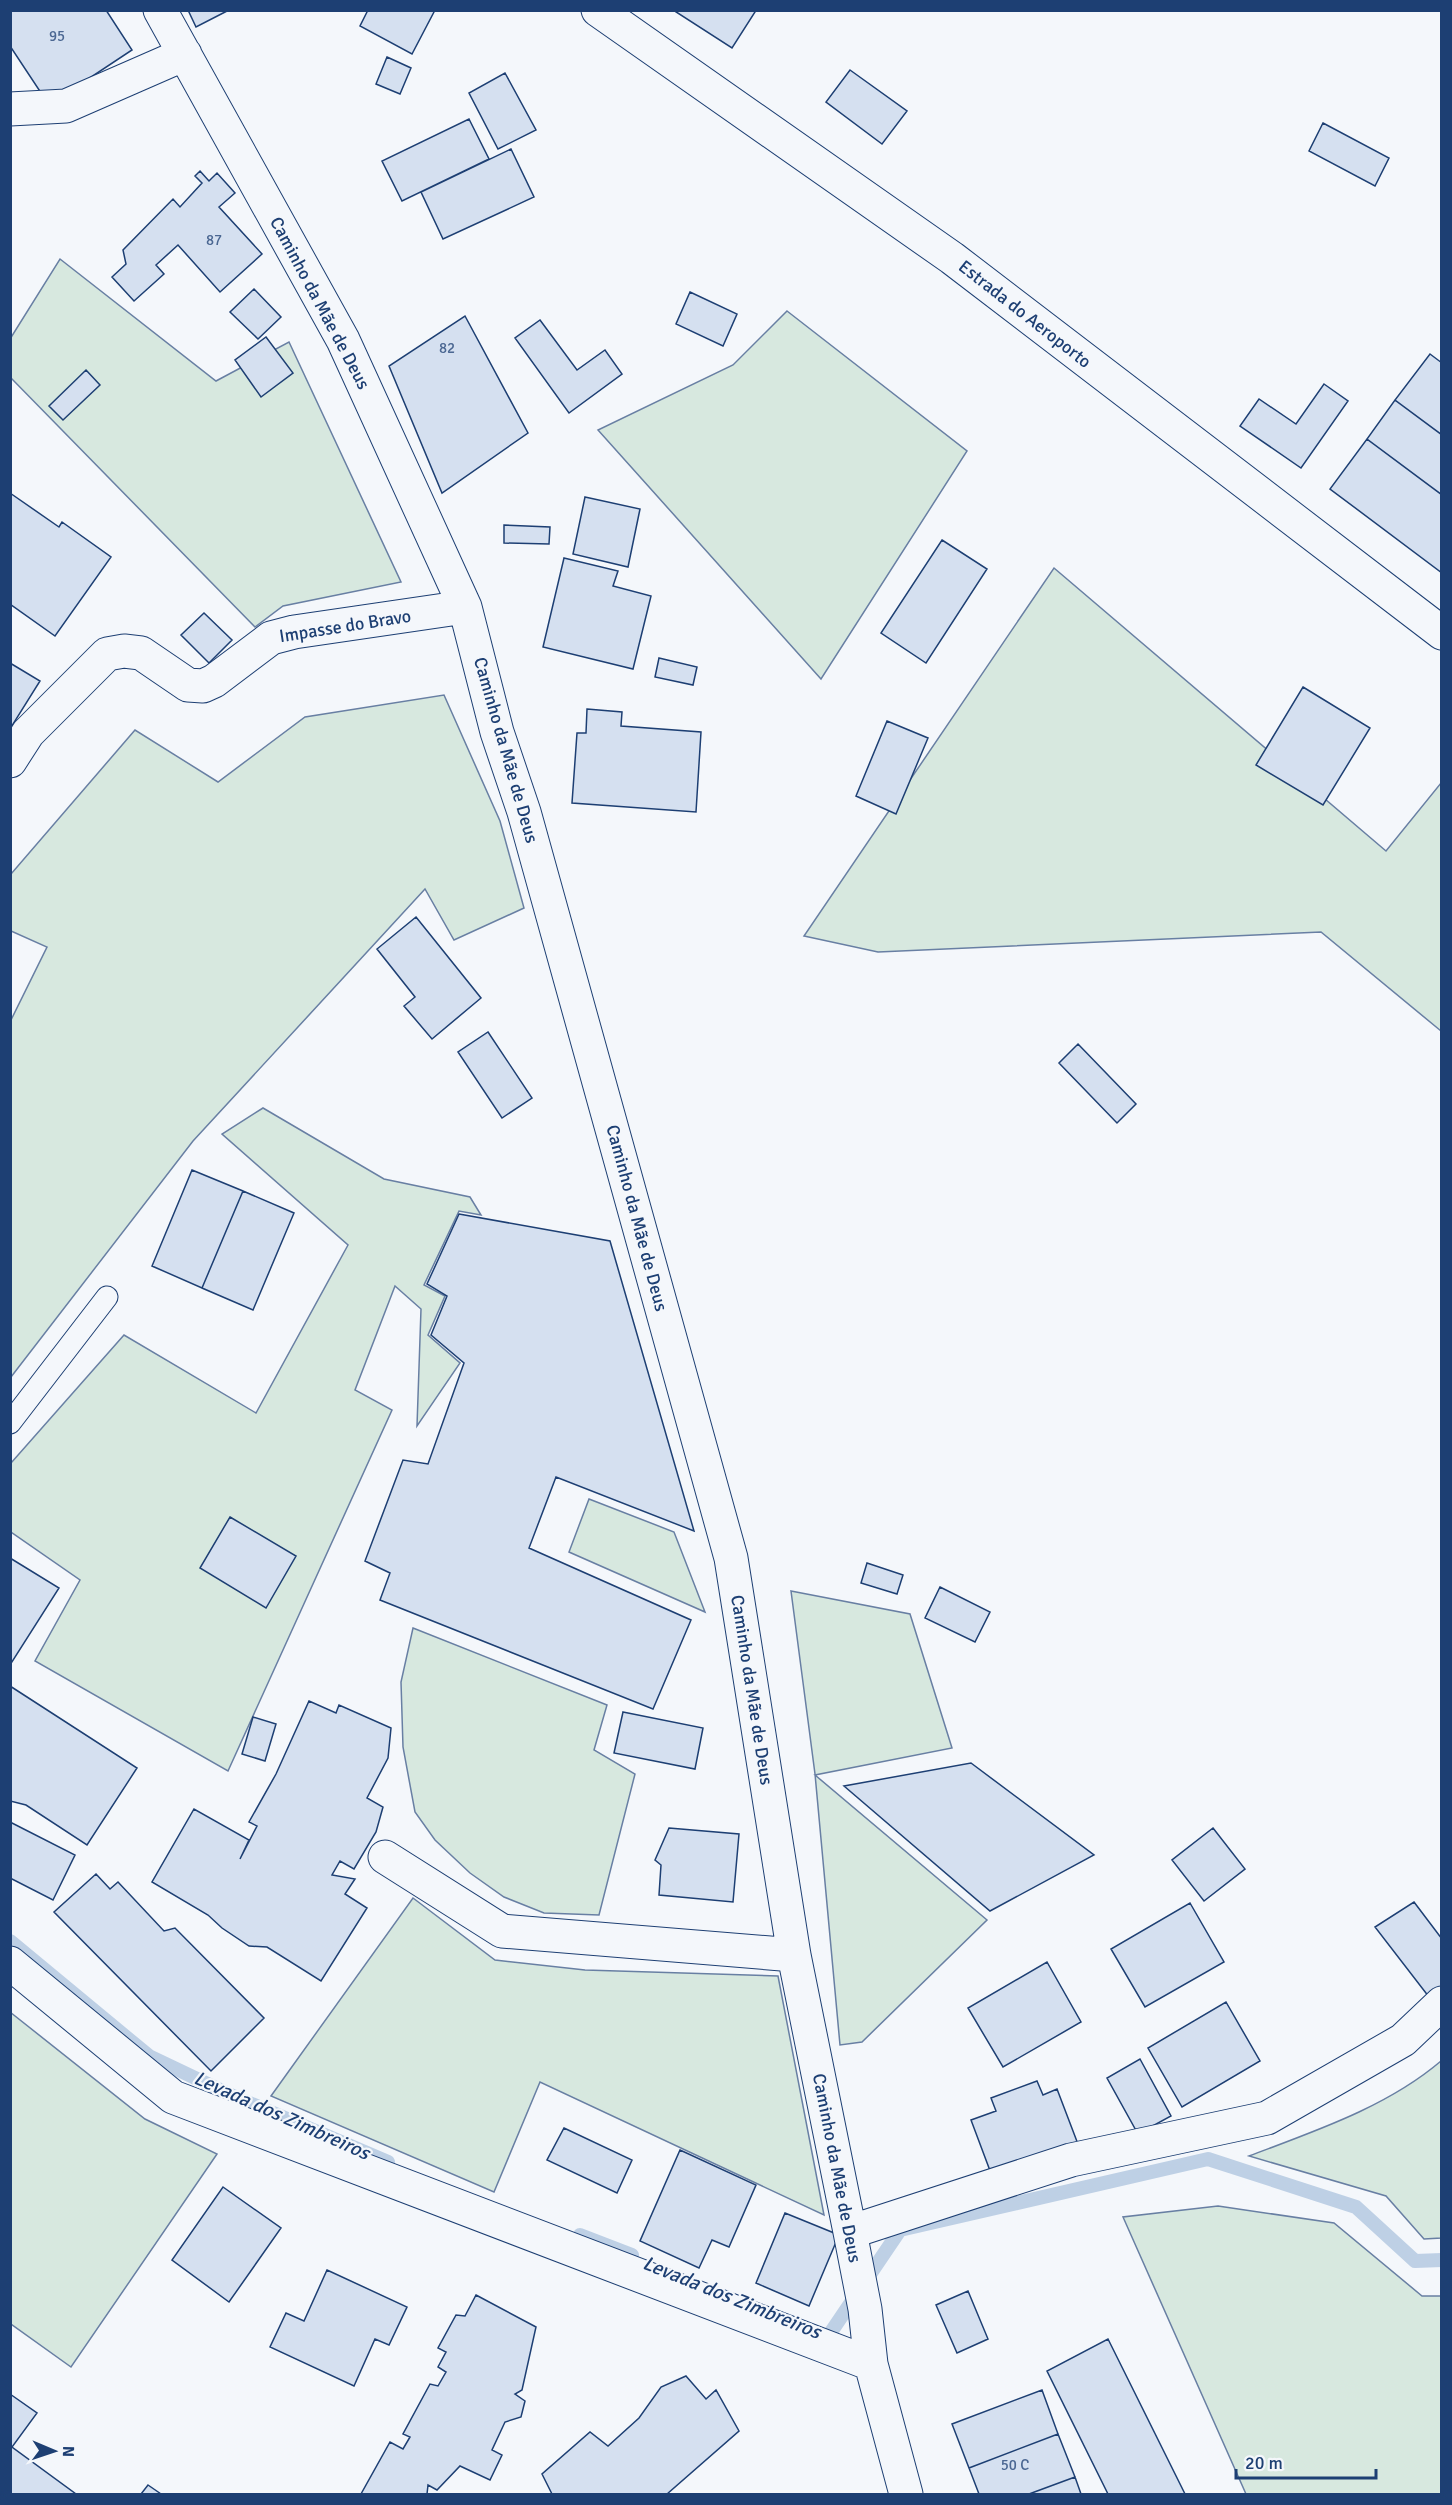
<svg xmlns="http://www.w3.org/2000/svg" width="1452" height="2505" viewBox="0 0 1452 2505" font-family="Signika,sans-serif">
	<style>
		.green { fill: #d7e8df; stroke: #687fa3; stroke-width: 1.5 }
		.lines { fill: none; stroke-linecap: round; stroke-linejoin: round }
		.stream { stroke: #bed0e5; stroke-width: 14 }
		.building { fill: #d5e0f0; stroke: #1d3f73; stroke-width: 1.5 }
		.service-casing { stroke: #1d3f73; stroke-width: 23 }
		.minor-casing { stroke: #1d3f73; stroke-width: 35 }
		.secondary-casing { stroke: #1d3f73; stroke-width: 35 }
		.service { stroke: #f4f7fb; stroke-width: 21 }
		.minor { stroke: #f4f7fb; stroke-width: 33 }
		.secondary { stroke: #f4f7fb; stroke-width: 33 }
		.labels { text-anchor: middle; stroke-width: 4.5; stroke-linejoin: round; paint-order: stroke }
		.number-label { font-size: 15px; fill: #4b6792 }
		.street-label { font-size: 18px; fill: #1d3f73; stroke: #f4f7fb }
		.water-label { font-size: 20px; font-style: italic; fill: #1d3f73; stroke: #f4f7fb }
	</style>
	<rect width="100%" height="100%" fill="#f4f7fb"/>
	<path class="green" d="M60,259L216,381L289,342L401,582L283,606L255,627L11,378L10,339Z
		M787,311L967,451L821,679L598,430L733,365Z
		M1054,568L1386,851L1441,783V1031L1321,932L878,952L804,936Z
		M444,695L500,821L524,908L454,940L425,889L193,1141L11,1377V1020L47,947L11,931V874L135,730L218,782L305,717Z
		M263,1108L384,1179L470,1197L481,1215L459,1211L424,1285L445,1296L428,1335L460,1363L417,1426L421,1309L395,1286L355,1390L392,1410L228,1771L35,1661L80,1580L11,1532V1463L124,1335L256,1413L348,1245L222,1134Z
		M589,1499L674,1532L705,1612L569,1552Z
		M791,1591L910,1614L952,1748L815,1775L987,1920L862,2042L840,2045L815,1774Z
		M413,1628L607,1705L594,1750L635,1774L599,1915L544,1913L504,1897L470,1873L435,1840L415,1812L403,1747L401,1682Z
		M413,1898L495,1960L585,1970L778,1976L824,2215L540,2082L494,2192L271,2096Z
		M10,2012L145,2119L217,2154L71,2367L11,2324Z
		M1441,2061V2238L1424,2239L1386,2196L1249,2156C1315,2131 1387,2107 1441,2061Z
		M1218,2206L1334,2223L1422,2296H1441V2494H1246L1123,2217Z"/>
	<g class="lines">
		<path class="stream" d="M10,1941L149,2056L233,2096L388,2162
			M580,2235L632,2255
			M818,2334L827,2338L900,2230L1208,2159L1356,2207L1415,2261L1442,2260"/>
	</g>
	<path class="building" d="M10,10H106L132,50L49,105L10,46Z
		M188,10H229L196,27Z
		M368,10H435L412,54L360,26Z
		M673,10H754L755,12L732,48Z
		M387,57L411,68L400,94L376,84Z
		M850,70L907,111L882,144L826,102Z
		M505,73L536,130L498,149L469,93Z
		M469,119L489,159L402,201L382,161Z
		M1323,123L1389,158L1375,186L1309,151Z
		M511,149L534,197L443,239L421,192Z
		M200,171L209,181L217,173L235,193L219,207L262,254L220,292L178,245L156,265L164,274L134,301L112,277L126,264L123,250L173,199L180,207L202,183L195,176Z
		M254,289L281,317L258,339L230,312Z
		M690,292L737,314L723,346L676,324Z
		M465,316L528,433L442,493L389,366Z
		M540,320L577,370L605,350L622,374L569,413L515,338Z
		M266,337L293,373L261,397L235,360Z
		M1430,354L1442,363V435L1395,400Z
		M86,370L100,385L63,420L49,406Z
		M1324,384L1348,401L1301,468L1240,426L1259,399L1296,424Z
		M1395,400L1442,435V495L1367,439Z
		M1367,439L1442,495V573L1330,489Z
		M10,493L59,527L62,522L111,557L55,636L10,604Z
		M585,497L640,509L628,567L573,554Z
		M504,525L550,527L549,544L504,543Z
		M942,540L987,569L926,663L881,633Z
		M564,558L618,571L613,586L651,596L633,669L543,647Z
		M204,613L232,640L209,663L181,635Z
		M659,658L697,667L693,685L655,677Z
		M10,663L40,681L10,729Z
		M1303,687L1370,728L1323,805L1256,765Z
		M587,709L622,712L621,726L701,732L696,812L572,803L577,733H586Z
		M887,721L928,738L896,814L856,796Z
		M416,917L481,998L432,1039L404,1006L415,997L377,949Z
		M488,1032L532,1098L502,1118L458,1052Z
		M1078,1044L1136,1104L1117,1123L1059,1063Z
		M192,1170L243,1191L202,1288L152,1266Z
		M243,1191L294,1213L253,1310L202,1288Z
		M459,1214L610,1241L694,1531L556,1477L529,1548L691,1620L653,1709L380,1600L390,1573L365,1561L403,1460L428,1464L464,1363L431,1335L447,1296L427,1284Z
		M230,1517L296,1556L266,1608L200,1568Z
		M10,1558L59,1588L10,1665Z
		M867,1563L903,1575L897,1594L861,1583Z
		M940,1587L990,1612L975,1642L925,1618Z
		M10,1686L137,1768L87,1845L26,1805L10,1801Z
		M309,1701L336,1713L339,1705L391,1728L388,1758L367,1798L383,1807L376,1832L354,1869L340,1861L332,1875L355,1879L345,1894L367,1908L321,1981L267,1947L249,1946L222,1928L208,1915L152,1882L194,1809L249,1840L240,1859L257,1826L249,1822L276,1774Z
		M623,1712L703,1728L695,1769L614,1753Z
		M253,1717L276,1724L265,1761L242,1754Z
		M971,1763L1094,1855L990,1911L844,1786Z
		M10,1822L75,1855L53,1900L10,1878Z
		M669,1828L739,1834L733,1902L659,1895L661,1865L655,1860Z
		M1213,1828L1245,1869L1204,1901L1172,1860Z
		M96,1874L110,1889L118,1882L164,1931L175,1928L264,2018L211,2071L54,1912Z
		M1414,1902L1442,1939V1988L1429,1997L1375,1927Z
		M1190,1903L1224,1962L1145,2007L1111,1949Z
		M1047,1962L1081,2022L1003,2067L968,2008Z
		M1226,2002L1260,2061L1182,2107L1148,2048Z
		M1140,2059L1171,2116L1138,2134L1107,2078Z
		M1037,2081L1043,2095L1057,2089L1081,2152L995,2184L971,2120L996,2111L991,2098Z
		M564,2128L632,2160L617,2193L547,2160Z
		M680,2150L756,2185L729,2247L712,2240L699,2268L640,2241Z
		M223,2187L281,2228L229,2302L172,2260Z
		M785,2213L839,2235L809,2306L756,2283Z
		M327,2270L407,2307L389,2345L375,2339L354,2386L270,2347L286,2313L304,2321Z
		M968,2291L988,2339L957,2353L936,2305Z
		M476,2295L536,2327L522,2390L515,2394L525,2401L521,2417L505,2422L492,2450L502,2455L490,2480L460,2466L437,2490L428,2485L427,2494H361L390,2442L403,2449L410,2437L403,2434L430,2384L438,2386L446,2372L438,2367L446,2352L438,2348L456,2315L465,2316Z
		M1108,2339L1185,2494H1108L1047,2371Z
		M686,2376L706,2399L716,2390L739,2431L667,2494H552L542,2474L590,2432L608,2446L639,2418L661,2387Z
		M1042,2390L1058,2434L969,2468L952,2424Z
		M10,2394L37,2413L12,2447L76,2494H10Z
		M1058,2434L1075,2477L1029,2494H979L969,2468Z
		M1075,2477L1081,2494H1029Z
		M148,2485L161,2494H141Z"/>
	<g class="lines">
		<g class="service-casing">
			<path id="service" d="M10,1423L107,1297"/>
		</g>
		<g class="minor-casing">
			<path id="minor" d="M160,10L343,340L465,607L497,732L524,812L731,1558L794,1955L850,2232L865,2309L871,2364L906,2494
				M10,109L66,106L185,54
				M10,761L28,733L107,654L124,651L141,653L188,685L203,686L214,681L271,638L294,632L465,607
				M385,1857L502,1931L794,1955
				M10,1963L173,2097L871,2364
				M850,2232L1071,2160L1267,2118L1403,2040L1442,2003"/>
		</g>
		<g class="secondary-casing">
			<path id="secondary" d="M598,10L952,258L1442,633"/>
		</g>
		<use href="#service" class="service"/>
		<use href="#minor" class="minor"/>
		<use href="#secondary" class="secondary"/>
	</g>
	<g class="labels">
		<g class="number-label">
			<text x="57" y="41">95</text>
			<text x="214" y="245">87</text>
			<text x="447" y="353">82</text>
			<text x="1015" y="2470">50 C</text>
		</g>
		<g class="street-label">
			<text transform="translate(320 303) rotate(62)" y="6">Caminho da Mãe de Deus</text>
			<text transform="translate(1025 314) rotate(38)" y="6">Estrada do Aeroporto</text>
			<text transform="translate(345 626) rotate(-9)" y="6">Impasse do Bravo</text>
			<text transform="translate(506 750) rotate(74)" y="6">Caminho da Mãe de Deus</text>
			<text transform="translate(637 1218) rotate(75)" y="6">Caminho da Mãe de Deus</text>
			<text transform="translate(752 1690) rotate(81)" y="6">Caminho da Mãe de Deus</text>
			<text transform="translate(837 2168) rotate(79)" y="6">Caminho da Mãe de Deus</text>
		</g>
		<g class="water-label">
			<text transform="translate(282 2115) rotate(24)" y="7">Levada dos Zimbreiros</text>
			<text transform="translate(732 2297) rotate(22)" y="7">Levada dos Zimbreiros</text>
		</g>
	</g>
	<rect width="1452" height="2505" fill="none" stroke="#1d3f73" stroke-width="24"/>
	<g transform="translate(54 2451) rotate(92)" stroke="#f4f7fb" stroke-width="4.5" paint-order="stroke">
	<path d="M0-4.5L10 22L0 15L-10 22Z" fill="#1d3f73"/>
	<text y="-9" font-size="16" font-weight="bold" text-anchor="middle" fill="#1d3f73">N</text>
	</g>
	<path d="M1236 2469v9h140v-9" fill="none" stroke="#1d3f73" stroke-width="3"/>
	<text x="1245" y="2469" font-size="18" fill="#1d3f73" stroke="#f4f7fb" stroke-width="4.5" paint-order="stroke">20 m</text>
</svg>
